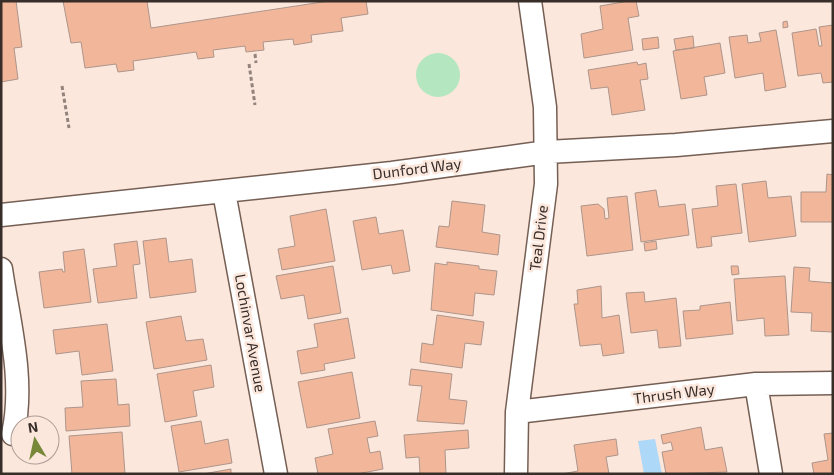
<svg xmlns="http://www.w3.org/2000/svg" width="834" height="475" viewBox="0 0 834 475" font-family="'Exo 2',sans-serif">
	<style>
		.green { fill: #b4e7bf }
		.water { fill: #add8f8 }
		.building { fill: #f2b79b; stroke: #ad958a }
		.lines { fill: none; stroke-linecap: round; stroke-linejoin: round }
		.minor-casing { stroke: #755f54; stroke-width: 25 }
		.path { stroke: #92837c; stroke-width: 3; stroke-dasharray: 4 2.5; stroke-linecap: butt }
		.minor { stroke: #fff; stroke-width: 22 }
		.labels { text-anchor: middle; stroke-width: 5; stroke-linejoin: round; paint-order: stroke }
		.street-label { font-size: 15px; fill: #372d29; stroke: #fce7dd }
	</style>
	<rect width="100%" height="100%" fill="#fce7dd"/>
	<path class="green" d="M416 75a22 22 0 1 1 44 0a22 22 0 1 1-44 0Z"/>
	<path class="water" d="M655,439L662,474H644L638,441Z"/>
	<path class="building" d="M1,1H16L22,47L14,48L18,79L1,82Z
		M63,1H147L151,28L329,1H366L368,14L341,18L343,31L311,35L312,42L294,45L293,39L263,42L264,50L246,52L245,46L213,50L214,57L198,59L196,52L133,61L134,70L118,72L116,64L85,68L81,42L71,43Z
		M629,1H636L639,16L628,18L633,50L584,58L581,34L603,29L600,6Z
		M787,21L788,27L783,28V22Z
		M833,25V82L823,83L821,73L798,76L792,33L816,29L819,46H822L819,27Z
		M776,30L786,87L765,91L763,73L735,78L729,37L747,35L748,43L761,41L759,33Z
		M693,36L694,48L676,50L674,39Z
		M658,37L659,48L643,50L642,39Z
		M720,43L725,73L704,77L707,95L681,99L673,51Z
		M637,62L638,65L646,63L648,79L640,80L645,110L612,115L608,87L591,89L588,70Z
		M827,174L833,175V222H801V192H826Z
		M766,181L768,198L791,196L796,236L749,242L742,184Z
		M736,184L742,233L711,237L712,246L697,248L692,209L718,206L716,186Z
		M656,190L659,207L685,204L689,235L641,242L635,193Z
		M627,196L633,250L587,256L581,206L598,204L604,209L605,219L609,218L607,198Z
		M452,201L485,205L482,232L500,235L498,255L436,247L439,226L449,227Z
		M326,209L335,261L282,270L278,249L295,246L290,216Z
		M376,217L379,234L403,230L410,271L393,274L391,265L362,270L353,221Z
		M166,238L169,262L192,259L196,292L150,298L143,241Z
		M137,241L140,264L133,265L137,298L98,303L93,269L117,266L114,244Z
		M656,241L657,249L645,251L644,243Z
		M84,249L91,302L44,308L39,272L62,269L63,272H65L63,252Z
		M447,262L479,266V269L497,271L494,295L475,293L473,316L431,310L435,263L447,265Z
		M333,266L341,313L308,319L304,295L281,299L276,276Z
		M731,266H738L739,274L732,275Z
		M794,267L810,268L809,281L833,283V332L811,331L812,313L791,312Z
		M785,276L789,335L765,336L764,318L737,321L734,279Z
		M601,286L602,318L619,315L624,353L603,356L601,344L580,346L574,304H578L577,290Z
		M644,292L645,302L676,298L681,346L659,348L657,330L631,333L626,293Z
		M730,302L733,334L686,339L683,311L700,310V306Z
		M437,315L484,322L481,345L465,343L462,368L420,362L422,343L433,345Z
		M181,316L186,341L203,339L207,360L154,369L146,322Z
		M348,318L355,358L324,364L325,370L301,374L297,351L318,347L314,324Z
		M107,324L113,371L82,375L79,351L56,354L53,330Z
		M211,365L214,387L193,391L197,416L165,422L157,374Z
		M411,369L452,374L449,399L467,401L464,424L417,421L422,386L409,385Z
		M352,372L360,418L307,428L298,382Z
		M116,379L118,405L129,404L130,426L66,431L65,408L83,407L81,381Z
		M201,421L205,444L228,439L232,463L179,472L171,426Z
		M375,421L378,436L367,438L370,453L380,451L383,469L357,474H318L315,458L333,454L328,429Z
		M701,427L705,450L722,447L727,472L666,474L662,452L673,450L671,442L663,444L661,435Z
		M468,430L469,448L445,450L446,474H420L419,457L406,458L404,435Z
		M122,432L125,474H72L69,436Z
		M833,433V474H814L812,463L828,460L824,434Z
		M616,439L618,455L606,457L609,474H562L578,471L574,445Z
		M231,469V474H203Z"/>
	<g class="lines">
		<g class="minor-casing">
			<path id="minor" d="M224,192L276,474
				M1,215L392,173L547,152L676,145L833,131
				M1,269C9,323 25,380 13,434
				M756,384L771,474
				M517,412L756,384L833,383
				M516,474L517,412L546,184L545,107L530,1"/>
		</g>
		<path class="path" d="M255,54L256,63
			M249,64L255,105
			M62,86L69,128"/>
		<use href="#minor" class="minor"/>
	</g>
	<g class="labels">
		<g class="street-label">
			<text transform="translate(417 169) rotate(-7)" y="5">Dunford Way</text>
			<text transform="translate(539 238) rotate(-83)" y="5">Teal Drive</text>
			<text transform="translate(250 333) rotate(80)" y="5">Lochinvar Avenue</text>
			<text transform="translate(674 394) rotate(-7)" y="5">Thrush Way</text>
		</g>
	</g>
	<rect width="834" height="475" fill="none" stroke="#372d29" stroke-width="5"/>
	<g transform="translate(35 440) rotate(351)"><circle r="24" fill="#fce7dd" stroke="#ad9d95"/>
	<path d="M0-4L9 19L0 12L-9 19Z" fill="#778939"/>
	<text y="-8" font-size="14" font-weight="bold" text-anchor="middle" fill="#372d29">N</text>
	</g>
</svg>
